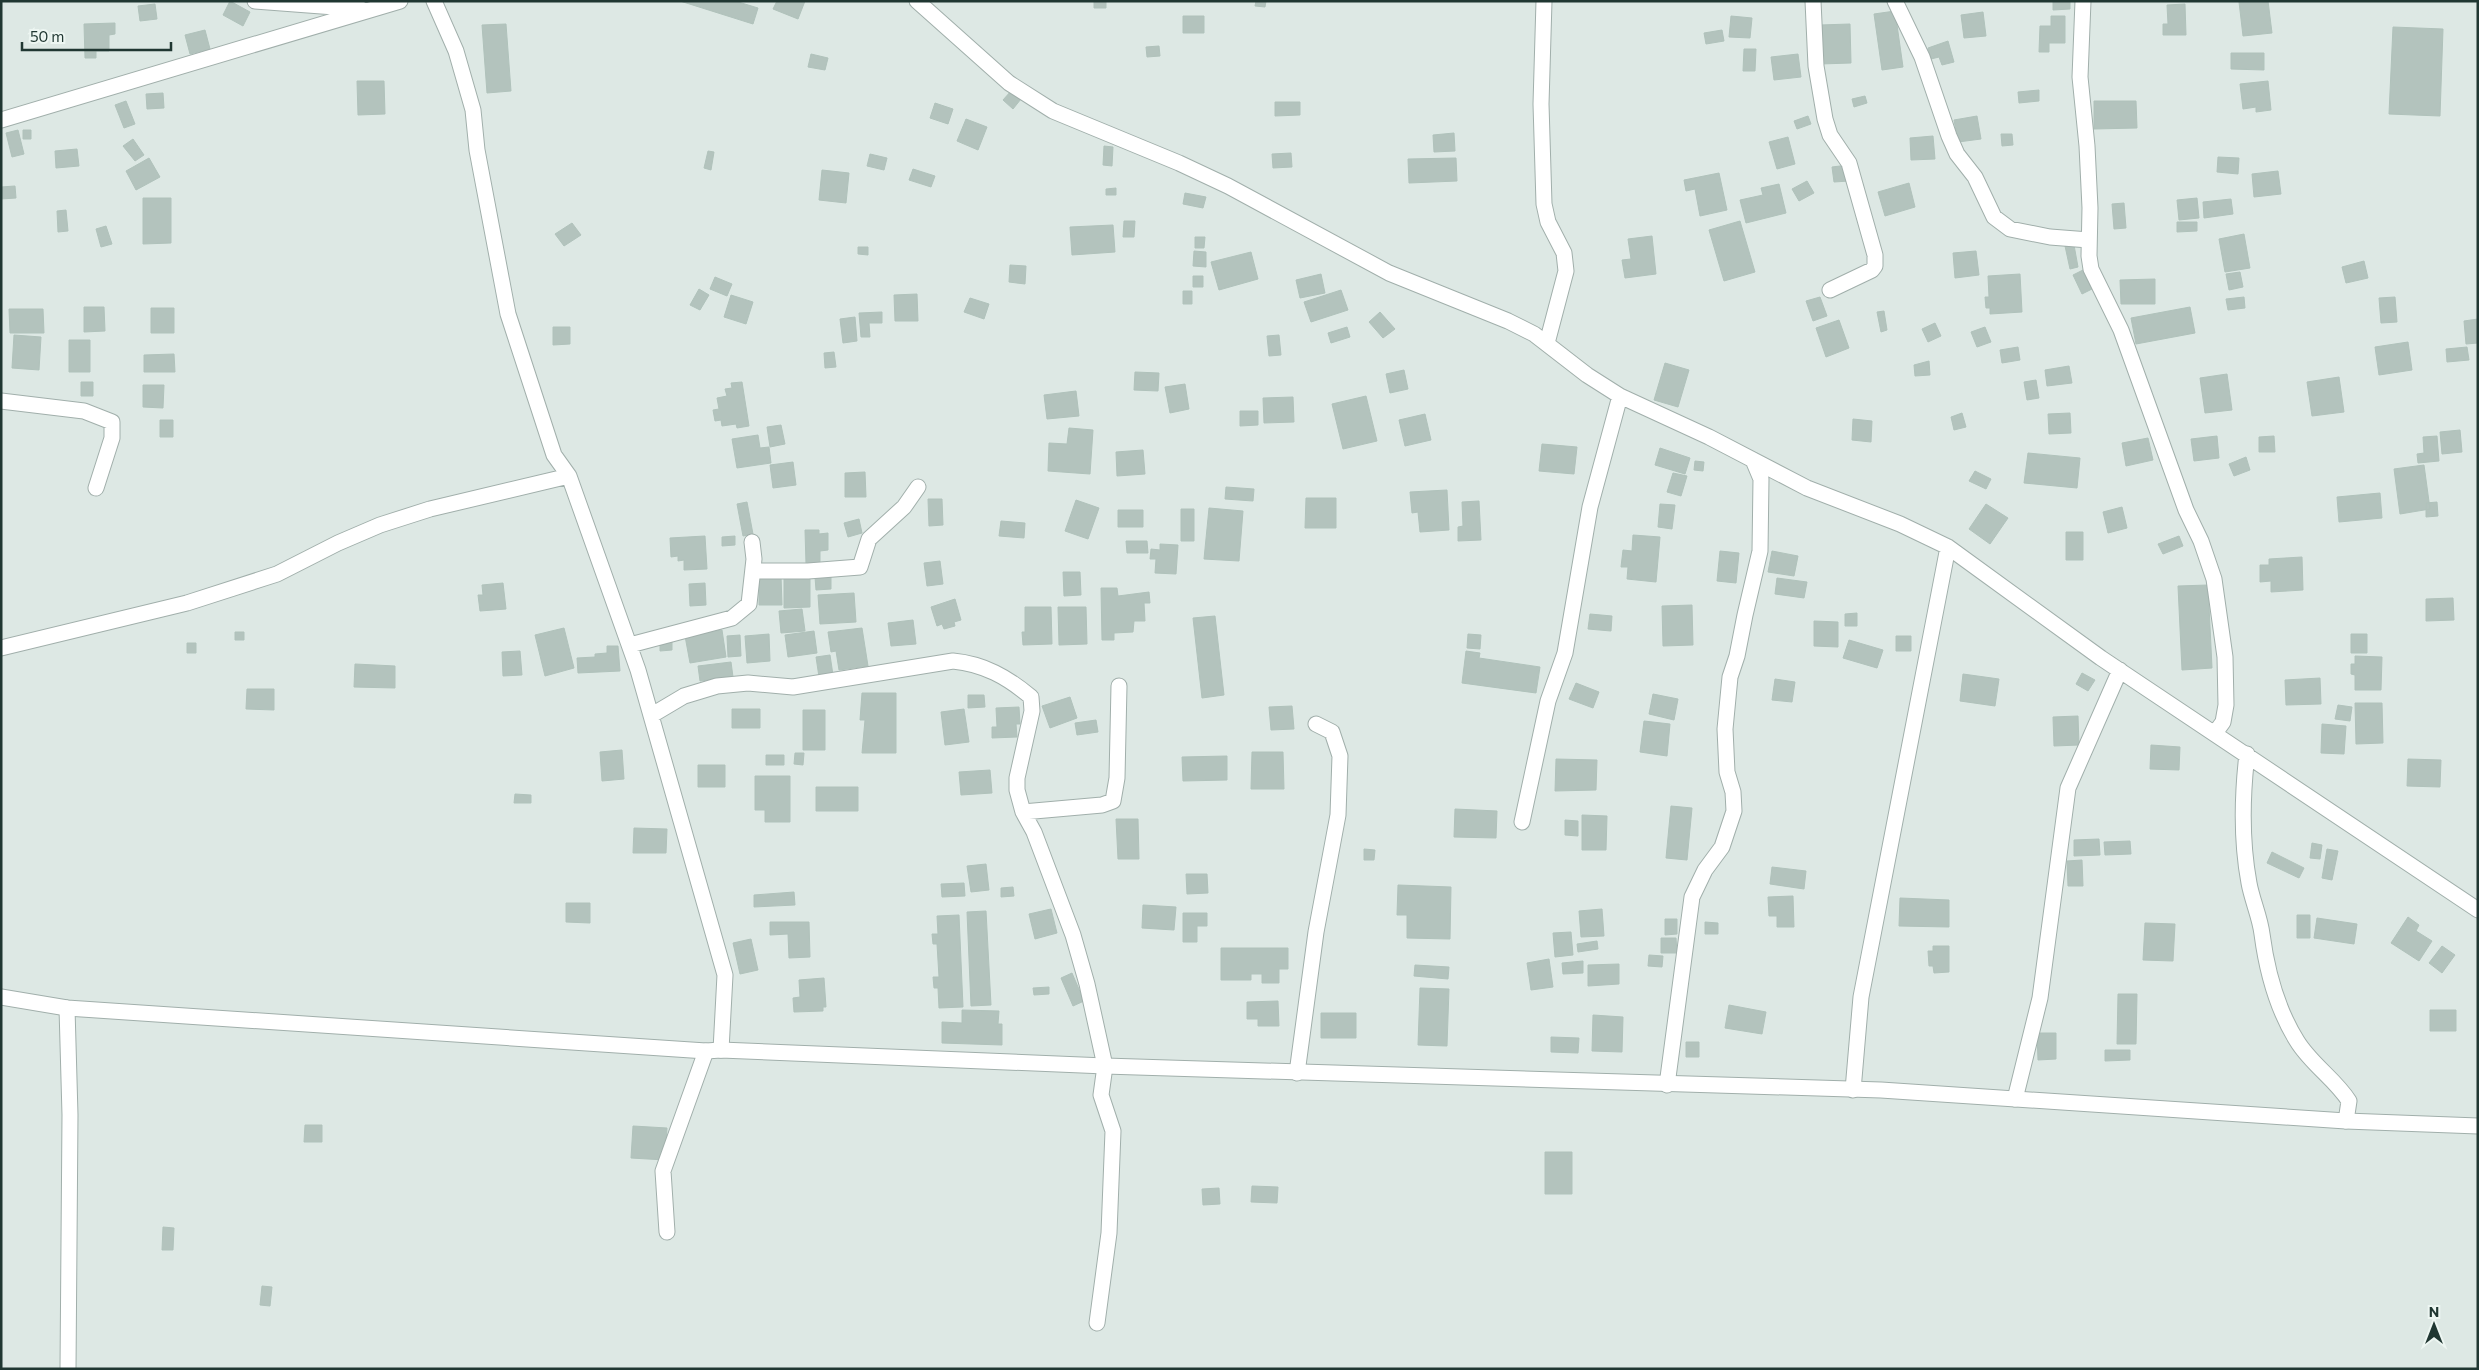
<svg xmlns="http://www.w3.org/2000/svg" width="2479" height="1370" viewBox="0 0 2479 1370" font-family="Commissioner,sans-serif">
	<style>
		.building { fill: #b3c3bd; stroke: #b0c2bb }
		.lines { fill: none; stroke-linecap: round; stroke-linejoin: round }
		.minor-casing { stroke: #a1afab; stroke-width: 17 }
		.tertiary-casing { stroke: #a1afab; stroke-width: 17 }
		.minor { stroke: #fff; stroke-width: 15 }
		.tertiary { stroke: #fff; stroke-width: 15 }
	</style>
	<rect width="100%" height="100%" fill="#dde8e4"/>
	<path class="building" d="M230,1L250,12L243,26L223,15Z
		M680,1H735L758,8L753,24Z
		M777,1H805L798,19L773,9Z
		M1094,1H1106V8H1094Z
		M1256,1H1266L1265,7L1255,6Z
		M2053,1H2070V9L2053,10Z
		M2268,1L2272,33L2243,36L2239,2Z
		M155,4L157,19L140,21L138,6Z
		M2185,4L2186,35H2163V24H2168L2167,5Z
		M1895,11L1903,67L1882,70L1874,14Z
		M1983,12L1986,36L1964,38L1961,15Z
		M1183,16H1204V33H1183Z
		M1731,16L1752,18L1750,38L1729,37Z
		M2051,16H2065V43H2049V52H2039L2040,26H2051Z
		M115,23V34L109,35V51H96V58H85L84,24Z
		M506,24L511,91L487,93L482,25Z
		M1850,24L1851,63L1820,64V25Z
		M2393,27L2443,29L2440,116L2389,114Z
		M205,30L210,49L190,54L185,35Z
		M1722,30L1724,41L1706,44L1704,33Z
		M1948,41L1954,62L1942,65L1939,57L1931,59L1928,48Z
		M1159,46L1160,56L1147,57L1146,47Z
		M1744,49H1756L1755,71H1743Z
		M2231,53H2264V70L2231,69Z
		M811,54L828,58L825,70L808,67Z
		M1798,54L1801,77L1774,80L1771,57Z
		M357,81H384L385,114L358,115Z
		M2268,81L2271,110L2256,112V107L2243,109L2240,84Z
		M2039,90V101L2019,103L2018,92Z
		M1011,91L1021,99L1013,109L1003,100Z
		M163,93L164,108L147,109L146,94Z
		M1865,96L1867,103L1854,107L1852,99Z
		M126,101L135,124L124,128L115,105Z
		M2094,101H2136L2137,128L2094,129Z
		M1275,102H1300V115L1275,116Z
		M935,103L953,109L948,124L930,118Z
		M1808,116L1811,124L1797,129L1794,121Z
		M1977,116L1981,139L1958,142L1954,120Z
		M966,119L987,127L978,150L957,141Z
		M18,130L24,154L12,157L6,133Z
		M23,130H31V139H23Z
		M1454,133L1455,151L1434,152L1433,135Z
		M2001,134H2012L2013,145L2002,146Z
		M1933,136L1935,159L1911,160L1910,138Z
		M1788,137L1795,164L1777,169L1769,142Z
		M133,139L144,155L135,161L123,146Z
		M1104,146L1113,147L1112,166L1103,165Z
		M77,149L79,166L56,168L55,151Z
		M708,151L714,152L711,170L704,168Z
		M1291,153L1292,167L1273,168L1272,154Z
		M870,154L887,158L884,170L867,166Z
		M2218,157L2239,158L2238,174L2217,172Z
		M149,158L160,177L136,190L126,171Z
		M1456,158L1457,181L1409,183L1408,159Z
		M1848,165L1849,181L1834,182L1832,167Z
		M913,169L935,176L931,187L909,180Z
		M822,170L849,173L846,203L819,200Z
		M2278,171L2281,194L2254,197L2252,174Z
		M1719,173L1727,210L1700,216L1695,189L1686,191L1684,180Z
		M1807,181L1814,193L1799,201L1792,189Z
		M1909,183L1915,207L1885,216L1878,192Z
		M1779,184L1786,213L1746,223L1740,200L1763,195L1761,188Z
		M15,186L16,198L1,199V187Z
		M1116,188V195H1106V189Z
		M1185,193L1206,197L1203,208L1183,204Z
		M143,198H171V243L143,244Z
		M2197,198L2199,218L2179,220L2177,200Z
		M2231,199L2233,214L2204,218L2203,202Z
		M2124,203L2126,228L2114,229L2112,204Z
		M66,210L68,231L58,232L57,211Z
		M1124,221H1135L1134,237H1123Z
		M1740,221L1755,272L1724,281L1709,230Z
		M2177,222H2197V231L2177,232Z
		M572,223L581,235L564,246L555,234Z
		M1113,225L1115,252L1072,255L1070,227Z
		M106,226L112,244L101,247L96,229Z
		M2244,234L2250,268L2225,272L2219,239Z
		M1652,236L1656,274L1625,278L1622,260L1631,259L1628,239Z
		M1195,237H1205L1204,248H1195Z
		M2074,245L2078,267L2070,269L2065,246Z
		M858,247H868V255L858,254Z
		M1194,251L1206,252V267L1193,266Z
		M1976,251L1979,275L1955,278L1953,253Z
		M1251,252L1258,279L1219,290L1211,262Z
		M2364,261L2368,278L2346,283L2342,267Z
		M1010,265L1026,266L1025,284L1009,282Z
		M2087,268L2096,287L2082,294L2073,275Z
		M2240,272L2243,287L2229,290L2226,274Z
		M1321,274L1325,293L1300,298L1296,280Z
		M2020,274L2022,312L1990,314V308H1986L1985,297H1989L1988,276Z
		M1193,276H1203V287H1193Z
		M715,277L732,284L727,296L710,289Z
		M2155,279V304H2121L2120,280Z
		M699,289L709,295L700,310L690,305Z
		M1341,290L1348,310L1311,322L1304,302Z
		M1183,291H1192V304H1183Z
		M917,294L918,321H895L894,295Z
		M731,295L753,302L746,324L724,317Z
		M1820,297L1827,316L1813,321L1806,301Z
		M2244,297L2245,308L2228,310L2226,299Z
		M2395,297L2397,322L2381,323L2379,298Z
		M970,298L989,304L984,319L964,312Z
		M84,307H104L105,331L84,332Z
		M2190,307L2195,333L2136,344L2131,318Z
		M151,308H174V333H151Z
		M9,309H43L44,333H10Z
		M1884,311L1887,330L1881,332L1877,312Z
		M882,312V323H869L870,337H861L859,313Z
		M1380,312L1395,329L1383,338L1369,322Z
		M855,317L857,341L843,343L840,319Z
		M2478,319V343L2466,344L2464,321Z
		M1839,320L1849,348L1826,357L1816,328Z
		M1935,323L1941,336L1928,342L1922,329Z
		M553,327H570V344L553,345Z
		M1347,327L1350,337L1331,343L1328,333Z
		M1985,327L1991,342L1977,347L1971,332Z
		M14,335L41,337L39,370L12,368Z
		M1279,335L1281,355L1269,356L1267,336Z
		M69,340H90V372H69Z
		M2408,342L2412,370L2379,375L2375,347Z
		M2018,347L2020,360L2002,363L2000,350Z
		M2467,347L2469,360L2447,362L2446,349Z
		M834,352L836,367L825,368L824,353Z
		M174,354L175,372H144V355Z
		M1929,361L1930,375L1915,376L1914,365Z
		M1665,363L1689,370L1678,407L1654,400Z
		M2069,366L2072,383L2047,386L2045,370Z
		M1404,370L1408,389L1390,393L1386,374Z
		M1135,372L1159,373L1158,391L1134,390Z
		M2227,374L2232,410L2205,413L2200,378Z
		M2339,377L2344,412L2312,416L2307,382Z
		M2036,380L2039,398L2027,400L2024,382Z
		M81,382H93V396H81Z
		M742,382L749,426L737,428L736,424L722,426L721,420L715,421L713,410L719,409L717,398L727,396L725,389L732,388L731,383Z
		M1185,384L1189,409L1170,413L1165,387Z
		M143,385H164L163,408L143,407Z
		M1076,391L1079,416L1047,419L1044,395Z
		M1366,396L1377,441L1343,449L1332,404Z
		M1293,397L1294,422L1264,423L1263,398Z
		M1240,411H1258V425L1240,426Z
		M1962,413L1966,427L1954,430L1951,417Z
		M2070,413L2071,433L2049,434L2048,414Z
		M1425,414L1431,440L1405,446L1399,420Z
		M1853,419L1872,421L1871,442L1852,440Z
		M160,420H173V437H160Z
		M781,425L785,444L770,447L767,427Z
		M1069,428L1093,430L1090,474L1048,471L1049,443L1067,444Z
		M2460,430L2462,452L2442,454L2440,432Z
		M758,435L760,448L769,447L771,463L737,468L732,439Z
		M2217,436L2219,458L2194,461L2191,439Z
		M2274,436L2275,452H2259V437Z
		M2437,436L2439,461L2418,463L2417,454L2424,453L2423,437Z
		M2148,438L2153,460L2126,466L2122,443Z
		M1542,444L1577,447L1574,474L1539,471Z
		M1660,448L1690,458L1685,474L1655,465Z
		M1143,450L1145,474L1117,476L1116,452Z
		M2028,453L2080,458L2077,488L2024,483Z
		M2246,457L2250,470L2234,476L2229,464Z
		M1695,461L1704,462L1703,471L1694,470Z
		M793,462L796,485L773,488L770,465Z
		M2424,465L2430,509L2400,514L2394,469Z
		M1975,471L1991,479L1986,489L1969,481Z
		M865,472L866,497H845V473Z
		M1673,473L1687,476L1681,496L1667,492Z
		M1226,487L1254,489L1253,501L1225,499Z
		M1447,490L1449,530L1420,532L1418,512L1412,513L1410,492Z
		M2380,493L2382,518L2339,522L2337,497Z
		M1306,498H1336V528H1305Z
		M928,499H942L943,525L929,526Z
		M1076,500L1099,508L1088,539L1065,531Z
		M1479,501L1481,540L1458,541V527L1463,526L1462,502Z
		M747,502L753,534L743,536L737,504Z
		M2437,502L2438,516L2426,517V503Z
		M1660,504L1675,505L1672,529L1658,527Z
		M1986,504L2008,518L1990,544L1969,529Z
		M2122,507L2127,528L2108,533L2103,512Z
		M1209,508L1243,511L1239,561L1204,559Z
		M1181,509H1194V541H1181Z
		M1118,510H1143V527H1118Z
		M859,519L862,533L848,537L844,523Z
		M1001,521L1025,523L1024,538L999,536Z
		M805,530H819V534L828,533V550L820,551V563L806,564Z
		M2066,532H2083V560H2066Z
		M1633,535L1660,537L1656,582L1627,579L1628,567H1621L1623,550L1632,551Z
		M705,536L707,569L684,570V560L678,561V556L671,557L670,538Z
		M735,536V545L722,546V537Z
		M2179,536L2183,546L2163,554L2158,544Z
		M1126,541H1147L1148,553H1127Z
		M1160,544L1178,545L1176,574L1155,573L1156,559H1150L1151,549L1160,550Z
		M1720,551L1739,553L1736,583L1717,581Z
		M1772,551L1798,556L1794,576L1768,572Z
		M2302,557L2303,590L2271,592V581L2260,582V565H2269V559Z
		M940,561L943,584L927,586L924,563Z
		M1063,572H1080L1081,595L1064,596Z
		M759,576H781L782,605H759Z
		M810,576V607L784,608V577Z
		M831,576V589L816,590L815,577Z
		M1777,578L1807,582L1804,598L1775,594Z
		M503,583L506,609L480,611L478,595H483L482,585Z
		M705,583L706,605L690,606L689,584Z
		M2208,585L2212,668L2182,670L2178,586Z
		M1101,588H1117L1118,596L1149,592L1150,603H1144L1145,621H1134L1133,632L1114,633V640H1102Z
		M854,593L856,622L820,624L818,595Z
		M2453,598L2454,620L2426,621V599Z
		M955,599L961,620L954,622L955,626L944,629L942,624L937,626L931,607Z
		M1692,605L1693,645L1663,646L1662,606Z
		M1025,607H1051L1052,644L1023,645L1022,632H1025Z
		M1058,607H1086L1087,644L1059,645Z
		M802,609L805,631L781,633L779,611Z
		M1857,613V626H1845V614Z
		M1590,614L1612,616L1611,631L1588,629Z
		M1215,616L1224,695L1202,698L1193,618Z
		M913,620L916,644L891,646L888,623Z
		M1814,621L1838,622V647L1814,646Z
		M564,628L574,668L545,676L535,635Z
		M862,628L868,666L839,670L836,651L831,652L828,632Z
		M722,630L726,657L690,663L685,636Z
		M814,631L817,653L788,657L785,635Z
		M235,632H244V640H235Z
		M769,634L770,661L747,663L745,636Z
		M1468,634L1481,635L1480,649L1467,648Z
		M2351,634H2367V653H2351Z
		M740,635L741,656L728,657L727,636Z
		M1896,636H1911V651H1896Z
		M1849,640L1883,650L1877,668L1843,658Z
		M660,642H672V650L660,651Z
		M187,643H196V653H187Z
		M607,646H618L620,671L578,673L577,658L595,657V654L607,653Z
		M520,651L522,675L503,676L502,652Z
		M1466,651L1480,653L1479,658L1540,667L1536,693L1462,683Z
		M830,655L833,675L819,677L816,657Z
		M2355,656L2382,657L2381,690H2355V675L2351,674V664H2355Z
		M731,662L733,677L700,681L698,666Z
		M355,664L395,666V688L354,687Z
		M2082,673L2095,680L2088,691L2076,684Z
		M1963,674L1999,679L1995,706L1960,701Z
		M2320,678L2321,704L2286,705L2285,680Z
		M1775,679L1795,682L1792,702L1772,700Z
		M1576,683L1599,692L1593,708L1569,699Z
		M247,689H274V710L246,709Z
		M862,693H896V753H862L865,720H860Z
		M1653,694L1678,699L1674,720L1649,714Z
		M968,695H984L985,707L968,708Z
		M1070,697L1077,718L1050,728L1042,706Z
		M2355,703H2382L2383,743L2356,744Z
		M2338,705L2352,707L2350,721L2335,719Z
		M1292,706L1294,729L1271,730L1269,707Z
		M1019,707L1020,724H1016L1017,737L992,738V727H997L996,708Z
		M732,709H760V728H732Z
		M964,709L969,742L945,745L941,712Z
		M803,710H825V750H803Z
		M2078,716L2079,745L2054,746L2053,717Z
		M1096,720L1098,732L1077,735L1075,723Z
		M1644,721L1670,724L1667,756L1640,752Z
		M2322,724L2346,726L2344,754L2321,753Z
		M2151,745L2180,747L2179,770L2150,769Z
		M622,750L624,779L602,781L600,752Z
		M1252,752H1283L1284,789H1251Z
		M795,753H804L803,765L794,764Z
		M766,755H784V765H766Z
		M1227,756V780L1183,781L1182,757Z
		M1556,759L1597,760L1596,790L1555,791Z
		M2408,759L2441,760L2440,787L2407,786Z
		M698,765H725V787H698Z
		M990,770L992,793L961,795L959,772Z
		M755,776H790V822H765V810H755Z
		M816,787H858V811H816Z
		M515,794L531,795V803H514Z
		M1671,806L1692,808L1687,860L1666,858Z
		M1455,809L1497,811L1496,838L1454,837Z
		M1582,815L1607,816L1606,850H1582Z
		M1116,819H1138L1139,859H1118Z
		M1565,820L1578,821V836L1565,835Z
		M634,828L667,829L666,853H633Z
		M2099,839L2100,855L2074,856V840Z
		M2130,841L2131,854L2105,855L2104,842Z
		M2312,843L2322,845L2320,859L2310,858Z
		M1364,849L1375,850L1374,860H1364Z
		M2327,849L2338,851L2332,880L2322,878Z
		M2272,852L2304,868L2299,878L2267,863Z
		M2082,860L2083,886H2068L2067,861Z
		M986,864L989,890L971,892L967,866Z
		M1772,867L1806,871L1804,889L1770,884Z
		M1186,874H1207L1208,893L1187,894Z
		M964,883L965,896L942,897L941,884Z
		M1398,885L1451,887L1450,939L1407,938V915H1397Z
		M1013,887L1014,896L1001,897V888Z
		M794,892L795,905L754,907V895Z
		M1793,896L1794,927H1777V916H1769L1768,897Z
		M1900,898L1949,900V927L1899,926Z
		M566,903H590V923L566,922Z
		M1143,905L1176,907L1174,930L1142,928Z
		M1051,909L1057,933L1035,939L1029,914Z
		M1602,909L1604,936L1581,937L1579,911Z
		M986,911L991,1005L971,1006L967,912Z
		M1183,913H1207V926H1197V942H1183Z
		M959,915L963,1007L939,1008L938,988H934L933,977H939L937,944H933L932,934H938L937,916Z
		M2297,915H2310V938H2297Z
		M2408,917L2419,925L2416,931L2432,941L2419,961L2391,943Z
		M2317,918L2357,924L2354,944L2314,938Z
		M1665,919H1677V934L1665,935Z
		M770,922H809L810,957L789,958L788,934L770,935Z
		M1705,922L1718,923V934H1705Z
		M2145,923L2175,924L2173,961L2143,960Z
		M1571,932L1573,955L1555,957L1553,933Z
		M1661,938H1676L1677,953H1661Z
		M751,939L758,970L740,974L733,943Z
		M1597,941L1598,949L1578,952L1577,944Z
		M1933,946H1949V972L1934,973L1933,966H1929L1928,951H1933Z
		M2442,946L2455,955L2442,973L2429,963Z
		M1221,948H1288V969H1279V983H1262V974H1251V980H1221Z
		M1649,955L1663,956L1662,967L1648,966Z
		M1549,959L1553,987L1531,990L1527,963Z
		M1583,961V973L1563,974L1562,963Z
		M1619,964V984L1588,986V965Z
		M1415,965L1449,967L1448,979L1414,976Z
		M1072,973L1084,1001L1073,1006L1061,978Z
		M824,978L826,1007H823V1011L794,1012L793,998L800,997L799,980Z
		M1049,987V994L1034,995L1033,988Z
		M1420,988L1449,989L1447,1046L1418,1045Z
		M2118,994H2137L2136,1044H2117Z
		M1278,1001L1279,1026H1258V1019H1247V1002Z
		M1729,1005L1766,1012L1762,1034L1725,1028Z
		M962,1010L999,1011L998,1024H1002V1045L942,1043V1022L962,1023Z
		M2430,1010H2456V1031H2430Z
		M1321,1013H1356V1038H1321Z
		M1593,1015L1623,1017L1622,1052L1592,1051Z
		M2037,1033H2056V1059L2038,1060Z
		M1551,1037L1579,1038L1578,1053L1551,1052Z
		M1686,1042H1699V1057H1686Z
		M2105,1050H2130V1060L2105,1061Z
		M305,1125H322V1142H304Z
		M633,1126L667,1128L665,1160L631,1158Z
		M1545,1152H1572V1194H1545Z
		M1252,1186L1278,1187L1277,1203L1251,1202Z
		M1219,1188L1220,1204L1203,1205L1202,1189Z
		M163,1227L174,1228L173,1250H162Z
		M262,1286L272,1287L270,1306L260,1305Z"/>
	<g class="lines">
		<g class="minor-casing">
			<path id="minor" d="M255,1L361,9
				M434,1L456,51L473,110L477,150L508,314L554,455L569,476L638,670L725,975L721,1050
				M917,1L1009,83L1053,111L1179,163L1228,186L1389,273L1508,321L1534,334L1587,375L1620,396L1709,437L1807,488L1900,524L1948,547L2101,658L2478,910
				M1544,1L1541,104L1544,204L1548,222L1564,253L1566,271L1547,343
				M1813,1L1816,66L1825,119L1830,135L1849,163L1875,255V266L1872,270L1830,290
				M1895,1L1922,57L1949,136L1957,154L1975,177L1994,217L2010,229L2050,237L2089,240
				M2083,1L2080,77L2087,146L2090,208L2089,256L2091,269L2121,330L2186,510L2201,541L2214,579L2225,657L2226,705L2223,722L2215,733
				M1,120L400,1
				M1,401L84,411L112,422V438L96,488
				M753,571H808L860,567L869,539L904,507L918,487
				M630,645L732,618L749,604L754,559L752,542
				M1,648L187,603L277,574L338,543L380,525L430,509L569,476
				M652,715L684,696L717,686L748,683L793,687L953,661C984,664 1007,677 1031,697L1032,711L1017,778V790L1023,812L1034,832L1073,935L1087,984L1105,1066L1101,1095L1113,1131L1109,1233L1097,1323
				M2247,754C2242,797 2241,840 2249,883C2252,900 2260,917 2262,934C2267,972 2277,1009 2297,1041C2311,1064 2335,1079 2349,1101L2346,1121
				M1023,812L1102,805L1113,801L1117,778L1119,686
				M1522,822L1548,701L1565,653L1590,507L1620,396
				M67,1008L70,1115L68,1369
				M1297,1073L1316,932L1338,815L1340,756L1332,732L1316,724
				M1667,1085L1692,897L1705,870L1722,847L1734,811L1733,792L1727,772L1725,729L1730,677L1737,656L1745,615L1760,551L1761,479L1753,460
				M1853,1090L1861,997L1948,547
				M2015,1099L2040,998L2068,788L2120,670
				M667,1232L663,1171L706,1051"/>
		</g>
		<g class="tertiary-casing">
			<path id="tertiary" d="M1,997L67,1008L706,1051L721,1050L1105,1066L1881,1090L2346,1121L2478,1126"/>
		</g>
		<use href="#minor" class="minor"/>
		<use href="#tertiary" class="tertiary"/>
	</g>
	<rect width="2479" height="1370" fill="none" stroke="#203732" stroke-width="5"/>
	<g transform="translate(2434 1325)" stroke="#edf6f2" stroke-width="4" paint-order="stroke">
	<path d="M0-4L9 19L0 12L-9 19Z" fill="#203732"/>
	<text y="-8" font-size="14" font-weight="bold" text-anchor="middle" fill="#203732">N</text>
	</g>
	<path d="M22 42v8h149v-8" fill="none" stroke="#203732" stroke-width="2.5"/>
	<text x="30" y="42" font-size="15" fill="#203732" stroke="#edf6f2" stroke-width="4" paint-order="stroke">50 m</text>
</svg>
